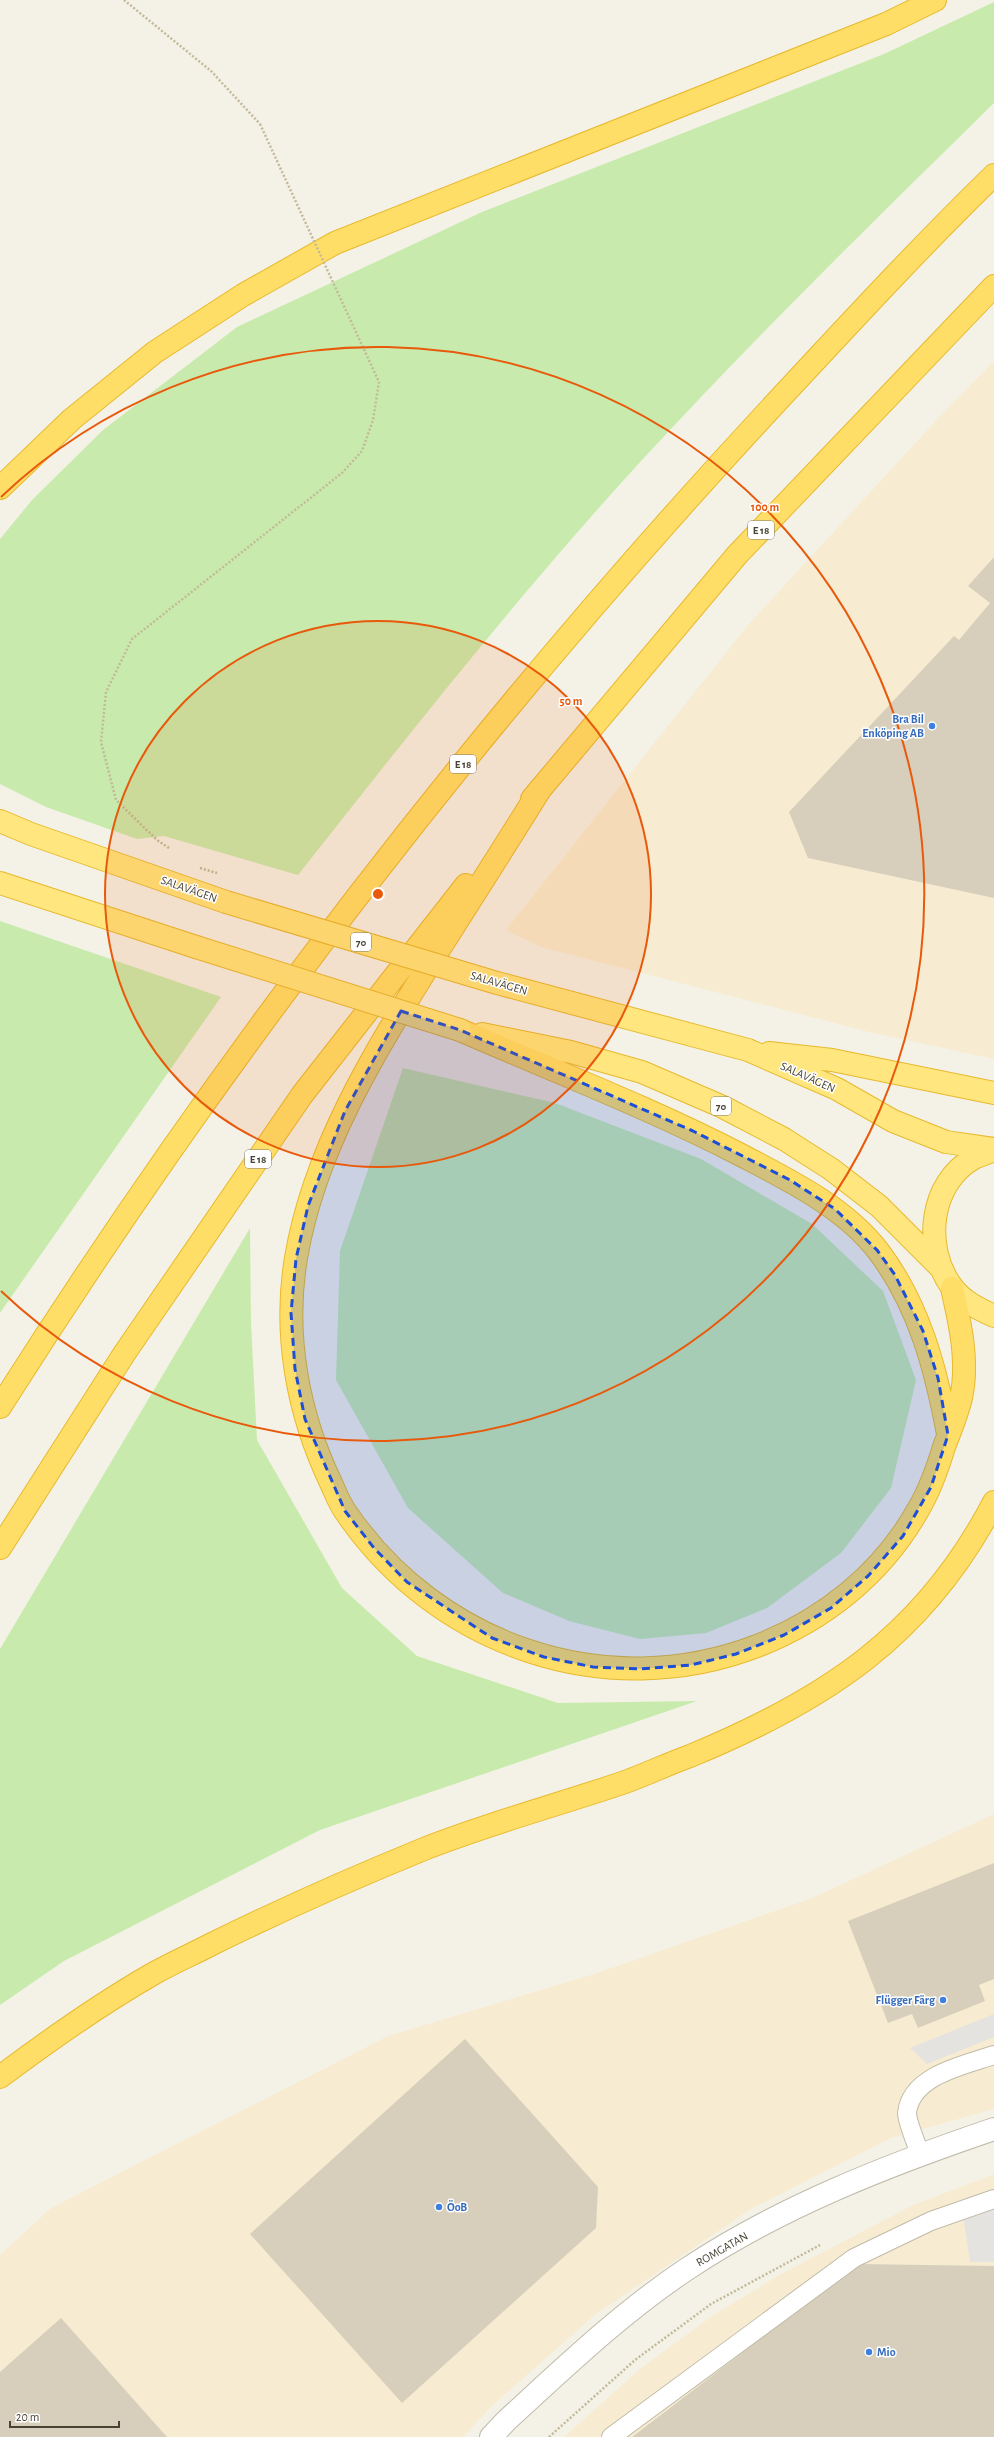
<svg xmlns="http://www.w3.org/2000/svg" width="994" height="2437" viewBox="0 0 994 2437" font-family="'Alegreya Sans',sans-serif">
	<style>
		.commercial { fill: #f7ecd1 }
		.green { fill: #c8ebad }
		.parking { fill: #e5e3df }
		.building { fill: #d7cfbb }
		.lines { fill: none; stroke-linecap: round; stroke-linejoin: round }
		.service-casing { stroke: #c0bba9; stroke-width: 20 }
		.minor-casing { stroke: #c0bba9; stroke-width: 24 }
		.trunk-casing { stroke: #e7b92e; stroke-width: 24 }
		.motorway-casing { stroke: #e7b92e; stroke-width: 24 }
		.path { stroke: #c3b999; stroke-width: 2.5; stroke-dasharray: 2 2; stroke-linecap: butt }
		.service { stroke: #fff; stroke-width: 18 }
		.minor { stroke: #fff; stroke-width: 22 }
		.trunk { stroke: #ffe67e; stroke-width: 22 }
		.motorway { stroke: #ffde67; stroke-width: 22 }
		.trunk-bridge-casing { stroke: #e7b92e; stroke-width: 24; stroke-linecap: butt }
		.path-bridge { stroke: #c3b999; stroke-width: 2.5; stroke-dasharray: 2 2; stroke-linecap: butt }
		.trunk-bridge { stroke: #ffe67e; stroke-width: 22 }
		.marked { fill: #1d4ed8; fill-opacity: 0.2; stroke: #1d4ed8; stroke-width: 3; stroke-dasharray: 8 5; stroke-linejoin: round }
		.ring { fill: none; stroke: #e8590c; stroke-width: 2 }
		.shop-dot { fill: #3f7fe0; stroke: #fff; stroke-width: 1.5 }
		.labels { text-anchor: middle; stroke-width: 3; stroke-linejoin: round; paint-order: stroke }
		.shield { fill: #fff; stroke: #7f7b72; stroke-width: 1 }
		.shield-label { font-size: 11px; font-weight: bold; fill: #484335 }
		.shop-label { font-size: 12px; font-weight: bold; fill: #366cbe; stroke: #fff; text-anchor: end }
		.street-label { font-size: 12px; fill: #484335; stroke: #fff }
		.centre { fill: #e8590c; stroke: #fff; stroke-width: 2 }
		.ring-label { font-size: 12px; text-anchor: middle; font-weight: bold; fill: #e8590c; stroke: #fff; stroke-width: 3; stroke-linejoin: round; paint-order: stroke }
	</style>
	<rect width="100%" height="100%" fill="#f4f2e7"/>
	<path class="commercial" d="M994,361V1059L869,1032L541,947L506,930L747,626L942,414Z
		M994,1814V2109L891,2138L751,2209L596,2314L492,2406L463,2437H0V2255L51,2208L388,2036L597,1973L812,1898Z
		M994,2174V2437H564L641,2368L715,2314L781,2274L911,2206Z"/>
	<path class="green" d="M994,2V103C875,220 755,337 642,460C520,593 409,734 298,875L164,836L137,839L46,807L0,784V539L32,500L103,430L237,327L482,212L884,54Z
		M0,921L221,997L0,1313Z
		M403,1068L555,1103L701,1159L812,1224L883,1291L916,1380L891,1488L841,1553L767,1608L706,1633L640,1639L569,1621L503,1593L408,1508L336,1380L340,1251Z
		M250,1228L251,1323L257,1440L342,1588L417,1656L558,1703L697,1701L320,1830L64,1961L0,2005V1649Z"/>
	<path class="parking" d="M994,2014V2037L927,2064L910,2048Z
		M994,2206V2262H970L963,2215Z"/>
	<path class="building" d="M994,557V898L808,858L789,812L954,636L959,640L990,603L968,586Z
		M994,1863V1979L979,1985L985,2001L918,2028L912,2014L888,2023L848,1921Z
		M465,2039L598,2187L596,2228L402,2403L250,2234Z
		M858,2264L994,2266V2437H632Z
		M61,2318L167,2437H0V2372Z"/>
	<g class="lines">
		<g class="service-casing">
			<path id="service" d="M920,2154C917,2145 907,2122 907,2113C911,2075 965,2065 994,2055
				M611,2437L854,2258L931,2221L994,2199"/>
		</g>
		<g class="minor-casing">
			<path id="minor" d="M491,2437L506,2421C564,2368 621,2313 687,2269C780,2207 888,2165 994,2129"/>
		</g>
		<g class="trunk-casing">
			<path id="trunk" d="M0,821L31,834L226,902
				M0,883L196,947
				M497,983L748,1050L837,1089L893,1121L946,1142L994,1149
				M482,1034L571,1052L642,1072L723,1107L784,1139L831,1169L879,1206L940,1267
				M769,1053L832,1060L994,1093
				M994,1150C988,1153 981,1155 974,1158C929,1183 923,1248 952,1287C962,1301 979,1309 994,1316"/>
		</g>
		<g class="motorway-casing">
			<path id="motorway" d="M0,488L72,419L155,352L243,295L335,243L886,24L935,0
				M541,788C505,846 468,904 431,962C374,1053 314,1150 296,1258C283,1335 298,1414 331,1483C336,1494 340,1505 347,1514C438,1646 606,1704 757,1646C824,1620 882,1574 918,1510C930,1490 937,1470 944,1447C950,1431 957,1415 961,1398C969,1362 960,1323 952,1288
				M532,799L737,555L994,286
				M460,1030C554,1071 650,1108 741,1155C789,1180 846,1208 879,1252C919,1305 936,1369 948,1434
				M0,1407C229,1046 493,706 784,394C853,320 921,246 994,175
				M0,1548L124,1354L302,1095L466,885
				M0,2077C48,2041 99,2005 151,1975C172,1963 193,1954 214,1943C283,1909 353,1878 424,1849C489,1823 558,1805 625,1782C647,1774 668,1764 690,1756C826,1700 925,1635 994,1502"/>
		</g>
		<path class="path" d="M124,0L211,71L260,124
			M169,848L157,840L116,800L101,742L106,692L132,639L342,473L362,451L373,420L379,382
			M549,2437L635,2360L711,2304L820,2245"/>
		<use href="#service" class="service"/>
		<use href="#minor" class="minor"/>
		<use href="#trunk" class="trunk"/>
		<use href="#motorway" class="motorway"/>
		<g class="trunk-bridge-casing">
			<path id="trunk-bridge" d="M226,902L497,983
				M196,947L460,1030"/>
		</g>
		<path class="path-bridge" d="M260,124L379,382
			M200,868L217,873"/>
		<use href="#trunk-bridge" class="trunk-bridge"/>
	</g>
	<path class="marked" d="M401,1011L460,1030L693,1131L790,1180L835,1209L877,1250L895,1275L923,1331L938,1378L948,1435L931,1487L903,1536L868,1576L831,1608L784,1635L736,1654L691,1665L640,1669L593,1667L544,1657L492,1638L407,1582L374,1548L345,1511L305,1419L295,1369L291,1313L296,1259L308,1206L345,1111Z"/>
	<circle cx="378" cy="894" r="273" fill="#e8590c" fill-opacity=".12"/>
	<g class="ring">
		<circle cx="378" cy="894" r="273"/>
		<path d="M1 497A547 547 0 1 1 1 1291"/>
	</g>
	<g class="shop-dot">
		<circle cx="932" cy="726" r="4"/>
		<circle cx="943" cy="2000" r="4"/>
		<circle cx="439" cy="2207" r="4"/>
		<circle cx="869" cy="2352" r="4"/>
	</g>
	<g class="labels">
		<g class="shield">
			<rect x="748" y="521" width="26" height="18" rx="3"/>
			<rect x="450" y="755" width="26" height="18" rx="3"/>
			<rect x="351" y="933" width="20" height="18" rx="3"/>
			<rect x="711" y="1097" width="20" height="18" rx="3"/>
			<rect x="245" y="1150" width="26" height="18" rx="3"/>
		</g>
		<g class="shield-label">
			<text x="761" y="534">E 18</text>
			<text x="463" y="768">E 18</text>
			<text x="361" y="946">70</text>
			<text x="721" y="1110">70</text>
			<text x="258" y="1163">E 18</text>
		</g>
		<g class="shop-label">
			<text x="924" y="723">Bra Bil<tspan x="924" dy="14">Enköping AB</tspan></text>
			<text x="935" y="2004">Flügger Färg</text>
			<text x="447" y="2211" text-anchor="start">ÖoB</text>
			<text x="877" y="2356" text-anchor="start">Mio</text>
		</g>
		<g class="street-label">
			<text transform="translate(189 889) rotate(19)" y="4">SALAVÄGEN</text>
			<text transform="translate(499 983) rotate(16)" y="4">SALAVÄGEN</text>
			<text transform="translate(808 1077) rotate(24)" y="4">SALAVÄGEN</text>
			<text transform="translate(722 2249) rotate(-30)" y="4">ROMGATAN</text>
		</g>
	</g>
	<circle cx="378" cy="894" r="6" class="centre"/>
	<g class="ring-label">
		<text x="765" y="511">100 m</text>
		<text x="571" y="705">50 m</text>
	</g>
	<path d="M10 2421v6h109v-6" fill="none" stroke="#484335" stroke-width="2"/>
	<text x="16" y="2421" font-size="12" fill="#484335" stroke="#ffffff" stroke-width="3" paint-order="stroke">20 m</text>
</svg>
